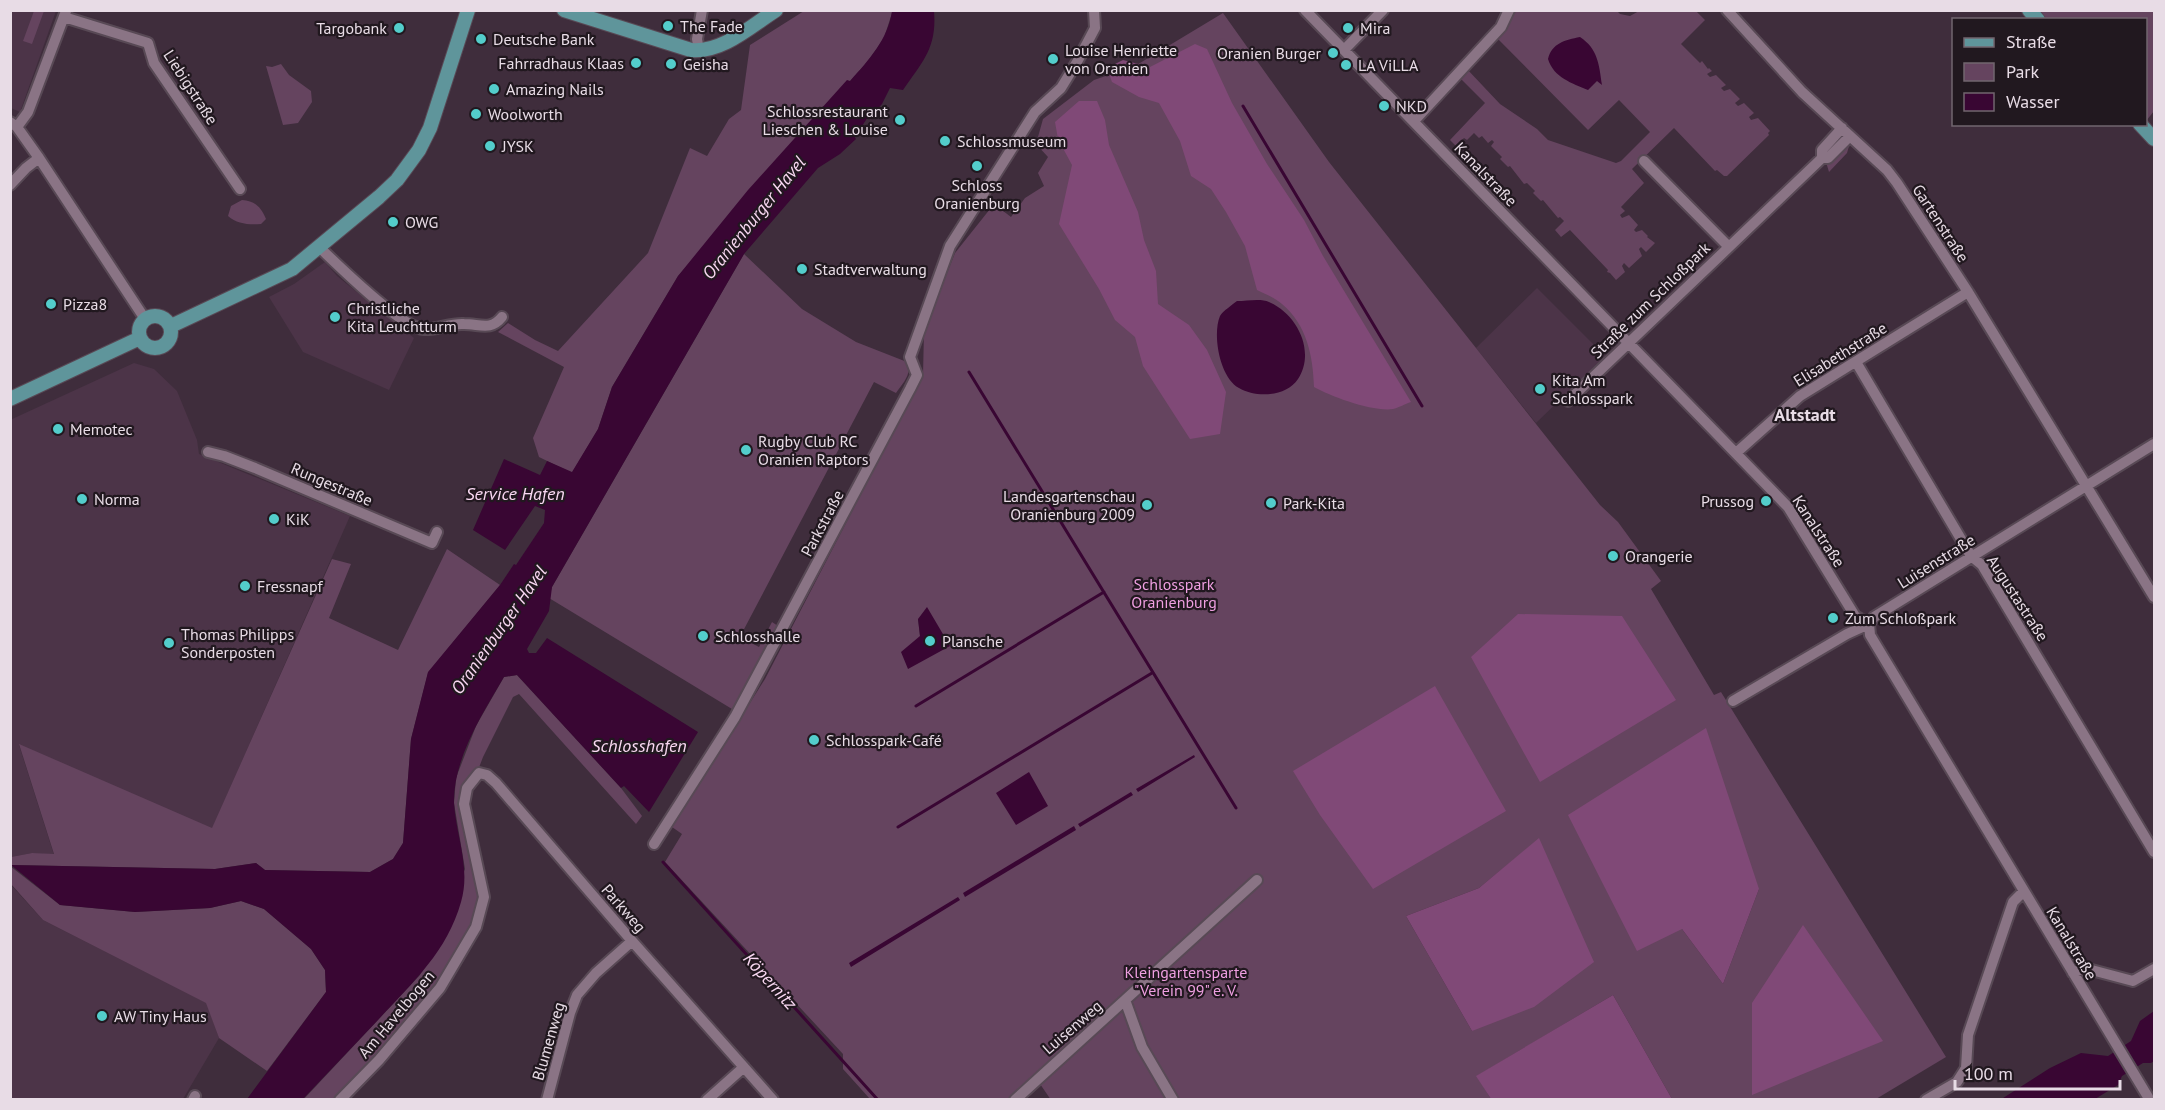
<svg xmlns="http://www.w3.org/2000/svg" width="2165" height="1110" viewBox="0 0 2165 1110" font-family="'PT Sans',sans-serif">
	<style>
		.built { fill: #4c3448 }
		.green { fill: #65445f; fill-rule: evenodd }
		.forest { fill: #804977 }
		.water { fill: #390633 }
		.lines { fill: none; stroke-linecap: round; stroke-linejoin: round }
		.stream { stroke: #390633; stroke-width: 3 }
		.minor-casing { stroke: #584955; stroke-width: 14 }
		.major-casing { stroke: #584955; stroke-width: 16 }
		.minor { stroke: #8a7485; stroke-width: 10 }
		.major { stroke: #5f959b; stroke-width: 14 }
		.poi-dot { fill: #53cdcb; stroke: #21181f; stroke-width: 2 }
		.labels { text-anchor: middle; stroke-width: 4.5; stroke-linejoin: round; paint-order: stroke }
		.poi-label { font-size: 16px; fill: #e8dce6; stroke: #21181f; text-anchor: start }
		.street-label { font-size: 16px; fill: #e8dce6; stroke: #21181f }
		.park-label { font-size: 16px; fill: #ef9fe1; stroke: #21181f }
		.water-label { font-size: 18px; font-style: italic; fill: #f9d8f2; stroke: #21181f }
		.neighbourhood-label { font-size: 18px; font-weight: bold; fill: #e8dce6; stroke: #21181f }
	</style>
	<rect width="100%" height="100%" fill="#3f2d3c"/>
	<path class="built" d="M10,11H56L20,112L11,108Z
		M325,262L337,276L414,338L389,390L303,352L269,297L294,284Z
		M1537,288L1605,356L1536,423L1476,348Z
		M134,363L154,369L177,391L197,440L199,454L350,516L212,829L19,745L54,855L32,853L11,857L10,420Z
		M10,884L43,920L207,1003L219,1038L183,1099H11Z"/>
	<path class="green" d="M1515,10H1616L1620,14L1630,16L1639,11H1696L1705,20L1681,44L1700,63L1702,61L1708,69L1709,68L1712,71L1707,74L1710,77L1716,75L1726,85L1721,88L1724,91L1730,89L1740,99L1735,103L1738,106L1744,103L1754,113L1749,117L1751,120L1758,118L1770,131L1768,133L1769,135L1727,176H1724L1717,170L1715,171L1674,128L1632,169L1644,183L1621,207L1625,211L1620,215L1622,218L1629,215L1638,225L1634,230L1636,232L1642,230L1648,236L1647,237L1655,243L1646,252L1641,247L1639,249L1642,256L1629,268L1624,263L1622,266L1625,272L1616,280L1610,273L1607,272L1608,270L1570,230L1561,237L1555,230L1564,221L1560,217L1558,218L1543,200L1541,201L1533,193L1535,191L1527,183L1524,184L1510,166L1508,167L1500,159L1502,157L1491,146L1494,142L1492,140L1488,143L1482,136L1479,138L1474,133L1467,140L1464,138L1456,146L1450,140L1485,103L1458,76L1466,68L1500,104L1537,129L1548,140L1616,163L1621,161L1650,132L1619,100L1588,130L1496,37L1511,20Z
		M34,11H44L32,44L23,41Z
		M804,11H892V13L884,38L868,61L678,276L612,387L598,429L572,473L539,457L533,438L564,367L498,332L508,323L535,340L558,351L648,253L690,148L707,156L729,119L741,110L750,45Z
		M2038,11H2154V111L2146,121V20H2026Z
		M1223,13L1329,162L1600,505L1618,522L1661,581L1651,589L1714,695L1721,692L1946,1057L1876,1099H1672L1613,995L1477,1076L1491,1099L1051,1100L1038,1081L1019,1099H870L843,1069V1054L665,862L682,834L672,827L765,679L923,375L924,331L955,253L994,204L1011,217L1025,198L1044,186L1038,173L1048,157L1036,144L1043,119L1094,80L1135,66ZM918,619L950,646L920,636ZM1539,839L1472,1031L1406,916L1479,888ZM1759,889L1723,984L1682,929Z
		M281,64L289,75L311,91L312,102L298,123L283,125L266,66L272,67Z
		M1849,146L1847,153L1829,172L1826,162L1843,148Z
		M242,200C255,201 261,207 266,219L261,224C249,225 237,224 228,216L231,206Z
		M744,254L802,309L856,342L907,362C913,374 902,384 896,393L874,382L742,633L740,637L759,647L772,622L778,626L732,709L549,598L552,587Z
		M447,549L500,585L428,673L411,739L403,843L393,859L370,872L265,870L256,863L215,869L11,865V857L32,853L54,854L19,744L212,828L332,559L351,564L329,618L398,650Z
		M517,675L621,788L642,816L636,824L519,694L513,697L483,757L475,778L467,788L484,897L476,927L440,988L340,1099L303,1100L420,975L465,869L454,803L456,778L476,726L504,677Z
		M10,866L60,905L135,912L210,908L241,901L264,909L311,949L325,970L326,992L267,1071L219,1038L206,1003L43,920L11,884Z"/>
	<path class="forest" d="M1195,44L1207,49L1232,103L1267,164L1304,220L1323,256L1411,402C1405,404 1398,408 1393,409C1373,412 1332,397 1314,387C1313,356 1307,325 1282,304C1276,298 1265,294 1257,290L1245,246L1226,212L1211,189L1191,176L1180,141L1159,103L1139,97L1112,82L1107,68L1123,60L1150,67Z
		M1079,101H1097L1105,120L1109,145L1138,212L1144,240L1156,271L1158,304L1189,325L1207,350L1226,392L1220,434L1190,439L1143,366L1135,337L1115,320L1099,289L1059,224L1072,165L1058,139L1055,122Z
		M1518,614L1622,616L1676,700L1540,782L1471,657Z
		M1435,686L1506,811L1373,889L1320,815L1293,771Z
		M1706,728L1759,889L1723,984L1682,929L1637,951L1568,815Z
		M1539,838L1594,962L1534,1007L1472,1031L1406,916L1479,888Z
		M1803,925L1883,1041L1752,1095V1003Z
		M1613,995L1672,1099H1491L1476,1076Z"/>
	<path class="water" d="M892,11H934C937,48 923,61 903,90L890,88L882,104L875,112L872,111L862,126H856L852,133L856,139L840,154L818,168L744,254L552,587L549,611L527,649L529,653H536L547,638L698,732L649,812L624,786L621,788L517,675L504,677C483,713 453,759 454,803C456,836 471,868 461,902C447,952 412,983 378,1020C353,1046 328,1073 303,1099H247L326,992L325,970L311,949L264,909L241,901L210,908L135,912L60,905L11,865L215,869L256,863L265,870L370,872L393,859L403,843L411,739L428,672L500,585L514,564L516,565L544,523L545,510L535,506L505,550L473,530L504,459L540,475L547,461L572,472L598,429L612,387L678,276L748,190L847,80L850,81C869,60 888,39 892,11Z
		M1580,37C1598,49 1599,64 1602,85L1597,81L1588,90C1572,83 1554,78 1548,59C1552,43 1565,40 1580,37Z
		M1237,301C1247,301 1261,298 1269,302C1297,314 1316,351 1298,379C1286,397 1256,398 1239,388C1220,378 1212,335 1220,316C1223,311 1232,305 1237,301Z
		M927,607L950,646L908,669L901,652L920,636L918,619Z
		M1194,755L1195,757L1138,792L1136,789Z
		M1029,772L1048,806L1016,825L996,793Z
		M1131,792L1133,795L1080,827L1078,824Z
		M1074,826L1076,830L965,897L963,893Z
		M958,897L960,900L851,967L849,963Z
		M2154,1011V1061L2151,1063H2143L2122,1076L2118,1085L2095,1099L2000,1100L2050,1068L2081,1053L2108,1056L2131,1041L2140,1021Z"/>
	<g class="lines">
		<path class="stream" d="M1243,106L1422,406
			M969,372L1236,808
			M916,706L1104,592
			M898,827L1152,673
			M663,862L878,1100"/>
		<g class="minor-casing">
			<path id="minor" d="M1305,10L1788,507L1855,616L1869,624
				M1727,10L1802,92L1887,170L1897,183L1968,292L2154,597
				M64,17L148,43L154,63L240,189
				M1344,50L1383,10
				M699,51L697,39L702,10
				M1414,121L1501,27L1509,10
				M10,122L17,127L39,158L145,319
				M17,127L28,112L66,11
				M1822,158V150L1842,128
				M1644,161L1728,246
				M10,185L26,168L39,158
				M319,247C338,265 401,328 424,329C437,330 450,323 464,324C480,324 491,331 502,317
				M1856,362L1971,556L1982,565L2154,852
				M1568,401L1822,158H1828L1850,136
				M208,452L224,456L255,468L432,543L437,532
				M1736,453L1800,396L1968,292
				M1869,624L1870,635L2148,1097
				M1733,701L1847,634L1869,624L1874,617L2154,444
				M654,844L735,717L910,389L917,375L910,357L950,246L1035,112L1061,88L1077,62L1095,28L1094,10
				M2073,973L2084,968L2133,981L2154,969
				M1125,1000L1142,1047L1173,1100
				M193,1100L195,1096
				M340,1100L379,1060L440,988L476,927L484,897L464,804L467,788L479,773L487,775L496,783L632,941L773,1100
				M547,1100L570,1013L577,995L596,973L632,941
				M707,1100L744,1067
				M1015,1100L1257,880
				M1926,1100L1957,1082L1966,1068L1968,1035L2013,902L2023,892"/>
		</g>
		<g class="major-casing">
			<path id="major" d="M564,10L691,50C722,53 751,26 776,10
				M2029,10L2038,20
				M2140,124L2154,139
				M139 332a16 16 0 1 1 32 0a16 16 0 1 1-32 0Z
				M171,326L292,269L379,197L397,180L419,150L430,128L468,10
				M10,399L140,338"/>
		</g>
		<use href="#minor" class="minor"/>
		<use href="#major" class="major"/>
	</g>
	<g class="poi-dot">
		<circle cx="668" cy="26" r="6"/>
		<circle cx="399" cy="28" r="6"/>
		<circle cx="1348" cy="28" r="6"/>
		<circle cx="481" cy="39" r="6"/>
		<circle cx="1333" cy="53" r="6"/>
		<circle cx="1053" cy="59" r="6"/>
		<circle cx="636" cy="63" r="6"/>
		<circle cx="671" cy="64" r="6"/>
		<circle cx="1346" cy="65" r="6"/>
		<circle cx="494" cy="89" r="6"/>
		<circle cx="1384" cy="106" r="6"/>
		<circle cx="476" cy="114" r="6"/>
		<circle cx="900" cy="120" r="6"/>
		<circle cx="945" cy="141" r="6"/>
		<circle cx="490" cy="146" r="6"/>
		<circle cx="977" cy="166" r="6"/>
		<circle cx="393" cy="222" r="6"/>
		<circle cx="802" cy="269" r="6"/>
		<circle cx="51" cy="304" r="6"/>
		<circle cx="335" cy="317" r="6"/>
		<circle cx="1540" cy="389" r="6"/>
		<circle cx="58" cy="429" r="6"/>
		<circle cx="746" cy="450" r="6"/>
		<circle cx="82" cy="499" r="6"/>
		<circle cx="1766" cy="501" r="6"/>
		<circle cx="1271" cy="503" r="6"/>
		<circle cx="1147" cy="505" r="6"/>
		<circle cx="274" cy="519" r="6"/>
		<circle cx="1613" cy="556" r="6"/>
		<circle cx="245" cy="586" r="6"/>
		<circle cx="1833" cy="618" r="6"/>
		<circle cx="703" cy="636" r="6"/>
		<circle cx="930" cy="641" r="6"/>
		<circle cx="169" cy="643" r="6"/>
		<circle cx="814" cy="740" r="6"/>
		<circle cx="102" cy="1016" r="6"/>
	</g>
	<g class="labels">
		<g class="poi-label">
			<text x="680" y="32">The Fade</text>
			<text x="387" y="34" text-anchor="end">Targobank</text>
			<text x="1360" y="34">Mira</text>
			<text x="493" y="45">Deutsche Bank</text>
			<text x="1065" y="56">Louise Henriette<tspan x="1065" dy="18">von Oranien</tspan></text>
			<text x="1321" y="59" text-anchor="end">Oranien Burger</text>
			<text x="624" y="69" text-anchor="end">Fahrradhaus Klaas</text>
			<text x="683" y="70">Geisha</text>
			<text x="1358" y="71">LA ViLLA</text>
			<text x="506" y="95">Amazing Nails</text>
			<text x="1396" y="112">NKD</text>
			<text x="888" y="117" text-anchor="end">Schlossrestaurant<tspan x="888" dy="18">Lieschen &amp; Louise</tspan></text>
			<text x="488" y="120">Woolworth</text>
			<text x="957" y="147">Schlossmuseum</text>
			<text x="502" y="152">JYSK</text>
			<text x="977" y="191" text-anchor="middle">Schloss<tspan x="977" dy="18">Oranienburg</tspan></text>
			<text x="405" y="228">OWG</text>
			<text x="814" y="275">Stadtverwaltung</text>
			<text x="63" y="310">Pizza8</text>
			<text x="347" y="314">Christliche<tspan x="347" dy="18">Kita Leuchtturm</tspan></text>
			<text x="1552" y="386">Kita Am<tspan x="1552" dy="18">Schlosspark</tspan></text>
			<text x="70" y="435">Memotec</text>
			<text x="758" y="447">Rugby Club RC<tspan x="758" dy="18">Oranien Raptors</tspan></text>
			<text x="1135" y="502" text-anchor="end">Landesgartenschau<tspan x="1135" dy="18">Oranienburg 2009</tspan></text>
			<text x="94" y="505">Norma</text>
			<text x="1754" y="507" text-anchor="end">Prussog</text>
			<text x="1283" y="509">Park-Kita</text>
			<text x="286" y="525">KiK</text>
			<text x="1625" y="562">Orangerie</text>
			<text x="257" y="592">Fressnapf</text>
			<text x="1845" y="624">Zum Schloßpark</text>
			<text x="181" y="640">Thomas Philipps<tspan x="181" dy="18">Sonderposten</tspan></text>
			<text x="715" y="642">Schlosshalle</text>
			<text x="942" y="647">Plansche</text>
			<text x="826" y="746">Schlosspark-Café</text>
			<text x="114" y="1022">AW Tiny Haus</text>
		</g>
		<g class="street-label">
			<text transform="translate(191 87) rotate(57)" y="6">Liebigstraße</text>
			<text transform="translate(1486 174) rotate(46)" y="6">Kanalstraße</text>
			<text transform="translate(1941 223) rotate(57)" y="6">Gartenstraße</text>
			<text transform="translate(1650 300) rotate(-44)" y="6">Straße zum Schloßpark</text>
			<text transform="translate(1840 354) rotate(-32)" y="6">Elisabethstraße</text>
			<text transform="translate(332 484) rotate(23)" y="6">Rungestraße</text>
			<text transform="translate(822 523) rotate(-62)" y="6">Parkstraße</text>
			<text transform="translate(1819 531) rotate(57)" y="6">Kanalstraße</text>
			<text transform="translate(1936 561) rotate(-32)" y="6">Luisenstraße</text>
			<text transform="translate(2018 598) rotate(57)" y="6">Augustastraße</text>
			<text transform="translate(624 908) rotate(49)" y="6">Parkweg</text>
			<text transform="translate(2072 943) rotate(59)" y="6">Kanalstraße</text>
			<text transform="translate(396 1014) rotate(-50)" y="6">Am Havelbogen</text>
			<text transform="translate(1072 1027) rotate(-41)" y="6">Luisenweg</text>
			<text transform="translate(548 1041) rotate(-74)" y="6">Blumenweg</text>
		</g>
		<g class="park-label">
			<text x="1174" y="590">Schlosspark<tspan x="1174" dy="18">Oranienburg</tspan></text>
			<text x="1186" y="978">Kleingartensparte<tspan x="1186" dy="18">"Verein 99" e. V.</tspan></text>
		</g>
		<g class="water-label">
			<text transform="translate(754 218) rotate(-51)" y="6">Oranienburger Havel</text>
			<text x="515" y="500">Service Hafen</text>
			<text transform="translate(499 630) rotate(-55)" y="6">Oranienburger Havel</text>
			<text x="639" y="752">Schlosshafen</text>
			<text transform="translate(770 981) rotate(48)" y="6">Köpernitz</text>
		</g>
		<g class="neighbourhood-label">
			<text x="1805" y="421">Altstadt</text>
		</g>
	</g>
	<rect width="2165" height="1110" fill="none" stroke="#e8dce6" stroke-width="24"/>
	<rect x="1952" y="18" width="195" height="108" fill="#21181f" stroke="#71666f" stroke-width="1.5"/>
	<rect x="1964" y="38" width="30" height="9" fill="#5f959b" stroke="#71666f" stroke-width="1.5"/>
	<text x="2006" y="48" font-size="18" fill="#e8dce6">Straße</text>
	<rect x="1964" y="63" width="30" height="18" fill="#65445f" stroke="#71666f" stroke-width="1.5"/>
	<text x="2006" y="78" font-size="18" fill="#e8dce6">Park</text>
	<rect x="1964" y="93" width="30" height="18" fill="#390633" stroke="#71666f" stroke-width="1.5"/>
	<text x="2006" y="108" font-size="18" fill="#e8dce6">Wasser</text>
	<path d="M1955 1080v9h165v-9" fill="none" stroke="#e8dce6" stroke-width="3"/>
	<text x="1964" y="1080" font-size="18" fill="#e8dce6" stroke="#21181f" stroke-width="4.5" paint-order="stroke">100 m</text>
</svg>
